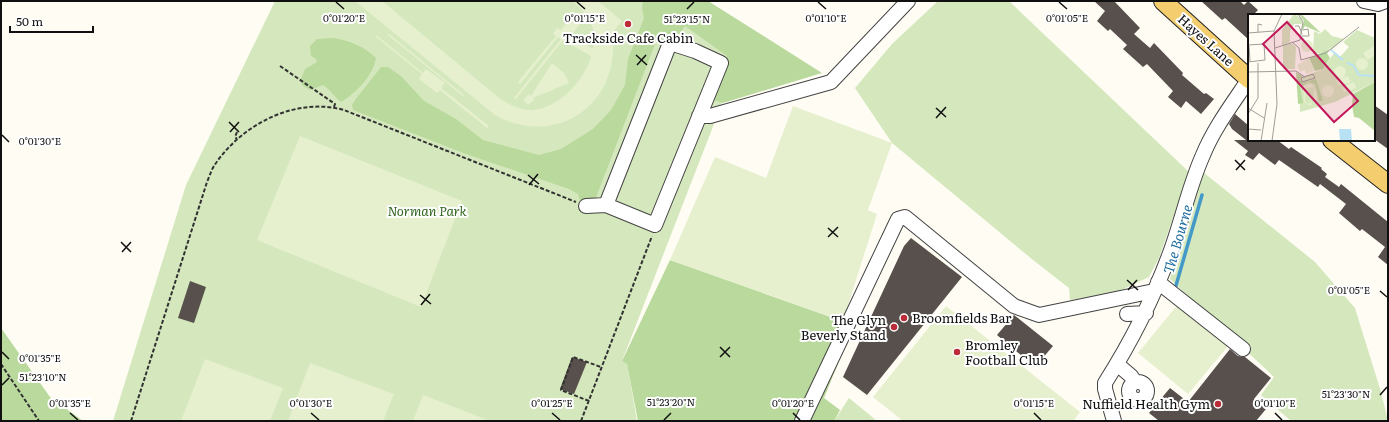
<svg xmlns="http://www.w3.org/2000/svg" width="1389" height="422" viewBox="0 0 1389 422" font-family="Literata,serif">
	<style>
		.green { fill: #d5e8bd }
		.forest { fill: #bad99d }
		.pitch { fill: #e6f0ce }
		.lines { fill: none; stroke-linecap: round; stroke-linejoin: round }
		.stream { stroke: #4399c8; stroke-width: 3.5 }
		.building { fill: #58504c }
		.minor-casing { stroke: #434343; stroke-width: 16 }
		.major-casing { stroke: #212121; stroke-width: 20 }
		.path { stroke: #323232; stroke-width: 2; stroke-dasharray: 4 2; stroke-linecap: butt }
		.minor { stroke: #fff; stroke-width: 14 }
		.major { stroke: #f3cd6e; stroke-width: 18 }
		.ticks { fill: none; stroke: #101010; stroke-width: 1.5 }
		.poi-dot { fill: #bb2c39; stroke: #fff; stroke-width: 1.5 }
		.labels { text-anchor: middle; stroke-width: 4; stroke-linejoin: round; paint-order: stroke }
		.poi-label { font-size: 13px; fill: #101010; stroke: #fff; text-anchor: start }
		.street-label { font-size: 13px; fill: #101010; stroke: #fff }
		.park-label { font-size: 13px; font-style: italic; fill: #336621; stroke: #fff }
		.water-label { font-size: 14px; font-style: italic; fill: #1c6b9e; stroke: #fff }
		.inset-river { fill: none; stroke: #b9e1f4; stroke-width: 2 }
		.inset-road { fill: none; stroke: #9f9e98; stroke-width: 1 }
		.view { fill: #c2185b; fill-opacity: 0.15; stroke: #c2185b; stroke-width: 2 }
		.inset-edge { fill: none; stroke: #101010; stroke-width: 2 }
		.ticks-label { font-size: 10px; text-anchor: middle; fill: #101010; stroke: #fff; stroke-width: 4; stroke-linejoin: round; paint-order: stroke }
	</style>
	<rect width="100%" height="100%" fill="#fefcf3"/>
	<path class="green" d="M275,1H665L740,57L622,361L627,363L637,421H113L186,185Z
		M938,1H1009L1189,172L1159,258L1149,277L1111,295L1070,300L1069,288L1033,260L892,143L855,88L892,44Z
		M1203,172L1315,262L1355,308L1381,392L1388,421H1291L1261,395L1274,377L1170,279Z
		M849,398L877,421H834Z"/>
	<path class="forest" d="M643,1H708L822,73L723,103L711,99L727,56L685,26L677,37L660,31L595,200L587,203L580,201L578,194L569,189L466,154L353,110L352,105L355,100L381,67H388L402,77L424,101L456,119L483,140L539,155L561,149L593,129L611,110L625,85L628,59L644,18L642,8Z
		M333,38C349,40 365,47 376,58C373,76 356,93 341,102C334,97 330,89 323,85L310,90L302,85L301,79L305,69L317,62L316,59L311,56L310,46L317,39Z
		M670,260L842,321L855,322L824,398L840,410L834,421H638L627,364L622,361Z
		M1,328L50,397L83,421H1Z"/>
	<path class="pitch" d="M355,1H382L498,97C508,104 520,111 533,110C559,108 585,80 591,56L563,40L515,100L514,98L561,39L558,37L520,84L518,82L556,36L553,34L557,28L561,30L574,14L583,20L573,33L571,31L568,34L593,49C598,29 588,14 573,1H598L622,21L612,33C622,103 557,149 495,115Z
		M389,34L464,95L463,96L388,35Z
		M376,35L423,73L426,69L445,83L441,88L489,126L487,128L440,90L437,93L419,79L422,74L375,36Z
		M552,63L564,73L569,83L533,98L534,100L528,105L523,100L529,94L531,96Z
		M793,106L892,143L868,210L877,214L843,321L670,260L715,157L766,178Z
		M300,136L462,201L421,307L257,240Z
		M1179,303L1229,345L1188,394L1138,353Z
		M946,306L1080,412L1073,421H903L873,397Z
		M205,359L283,388L270,421H181Z
		M310,363L394,394L383,421H288Z
		M423,395L490,421H413Z"/>
	<g class="lines">
		<path class="stream" d="M1175,289L1202,195"/>
	</g>
	<path class="building" d="M1094,1H1114L1140,28L1134,34L1150,48L1154,43L1183,73L1182,75L1204,94L1206,93L1214,99L1201,114L1186,101L1181,108L1168,97L1173,91L1147,64L1143,67L1123,49L1127,45L1110,29L1108,31L1097,21L1105,11Z
		M1201,1H1240L1244,5L1248,1L1258,10L1253,15H1249V40L1225,18L1222,20Z
		M1374,105L1388,115V149L1374,139Z
		M1235,114L1249,126V140H1277L1289,149L1291,147L1322,168L1321,169L1327,174L1325,177L1339,187L1341,184L1388,222V265L1378,257L1385,247L1362,229L1360,231L1339,213L1346,204L1320,184L1318,187L1279,160L1275,165L1259,153L1253,160L1245,155L1248,151L1234,140H1246L1232,129L1229,124Z
		M911,238L962,277L867,395L843,377L904,246Z
		M190,281L206,287L194,323L178,318Z
		M1014,315L1053,346L1035,367L997,335Z
		M1230,349L1238,356L1245,357L1271,378L1254,399L1266,409L1256,421H1159L1149,413L1170,388L1188,402Z
		M572,357L587,362L574,394L560,389Z"/>
	<g class="lines">
		<g class="minor-casing">
			<path id="minor" d="M1364,1L1378,4L1386,1
				M670,43L695,51L721,63L655,225L606,205Z
				M699,116H710L831,82L908,1
				M586,206L606,205
				M1158,282L1243,349
				M1127,314L1146,313
				M1117,364L1131,376L1135,382
				M1129 391a9 9 0 1 1 18 0a9 9 0 1 1-18 0Z
				M802,421L898,219L905,217L1014,306L1039,315L1154,291
				M1114,421L1105,389V383C1131,342 1153,299 1170,253C1182,221 1189,186 1203,155C1214,128 1233,103 1249,79"/>
		</g>
		<g class="major-casing">
			<path id="major" d="M1163,1L1249,79
				M1332,140L1388,184"/>
		</g>
		<path class="path" d="M280,66L335,104L334,107
			M237,132L235,137L237,139
			M1,364L39,421
			M589,401L561,390L573,357L601,367
			M131,421L207,182C210,175 212,168 216,163C244,123 296,97 344,110L576,202
			M581,421L652,236"/>
		<use href="#minor" class="minor"/>
		<use href="#major" class="major"/>
	</g>
	<path class="ticks" d="M336,2L344,9M577,2L585,9M818,2L826,9M1059,2L1067,9M687,9L694,2M636,55L647,65M637,65L646,55M936,108L946,117M936,118L946,107M229,122L239,132M230,132L239,122M2,135L9,142M1235,160L1245,170M1236,170L1245,160M528,175L539,184M529,185L538,174M828,228L838,237M828,237L838,227M121,242L131,252M122,252L131,242M1127,280L1138,290M1128,290L1137,280M1380,291L1387,297M420,295L431,304M421,305L430,294M720,347L730,357M2,352L9,359M720,357L730,347M2,385L9,378M1380,395L1387,387M70,413L78,420M311,413L319,420M552,413L560,420M793,413L800,420M1034,413L1041,420M1275,413L1282,420M664,420L671,413"/>
	<g class="poi-dot">
		<circle cx="628" cy="24" r="4"/>
		<circle cx="904" cy="318" r="4"/>
		<circle cx="894" cy="327" r="4"/>
		<circle cx="957" cy="352" r="4"/>
		<circle cx="1218" cy="404" r="4"/>
	</g>
	<g class="labels">
		<g class="poi-label">
			<text x="628" y="43" text-anchor="middle">Trackside Cafe Cabin</text>
			<text x="912" y="323">Broomfields Bar</text>
			<text x="886" y="325" text-anchor="end">The Glyn<tspan x="886" dy="15">Beverly Stand</tspan></text>
			<text x="965" y="350">Bromley<tspan x="965" dy="15">Football Club</tspan></text>
			<text x="1210" y="409" text-anchor="end">Nuffield Health Gym</text>
		</g>
		<g class="street-label">
			<text transform="translate(1206 40) rotate(42)" y="5">Hayes Lane</text>
		</g>
		<g class="park-label">
			<text x="427" y="216">Norman Park</text>
		</g>
		<g class="water-label">
			<text transform="translate(1178 239) rotate(-74)" y="5">The Bourne</text>
		</g>
	</g>
	<g transform="translate(1248 14)">
		<rect width="127" height="127" fill="#fefcf3"/>
		<path d="M46,0L54,5V10H46L42,17V28L34,32V16ZM77,15L84,22L96,25L83,36L82,34L77,38L65,40L66,17L72,20ZM109,16L127,24V68L87,88L52,98L51,64L75,55L86,39L95,47L92,43L101,33L95,28ZM43,29L48,33L47,55H35V32Z" fill="#d5e8bd"/>
		<path d="M51,0H53L73,19L57,12L52,20L56,7ZM82,35L79,39L82,44L75,55L67,57L61,44ZM48,58L55,62L52,65L54,69L68,65L75,87H71L67,70L61,68L52,73L55,89L50,90ZM127,68V117L111,104L106,103L104,91L105,80Z" fill="#bad99d"/>
		<path d="M53 32a6 6 0 1 1 12 0a6 6 0 1 1-12 0ZM126,32L127,41L119,46L115,39ZM61,44L67,57L58,60L57,56L52,58L49,51ZM108 50a6 6 0 1 1 12 0a6 6 0 1 1-12 0ZM86 58a6 6 0 1 1 12 0a6 6 0 1 1-12 0ZM100,62L103,68L91,72L88,66ZM106,68L108,74L96,78L94,73ZM63,70L68,77V74L69,85L62,92L56,88L55,72ZM66,73V88L64,90L62,87L61,91L57,87V75ZM74 77a6 6 0 1 1 12 0a6 6 0 1 1-12 0Z" fill="#e6f0ce" fill-rule="evenodd"/>
		<path d="M91,115H103L104,127H92Z" fill="#b9e1f4"/>
		<path class="inset-river" d="M83,36L95,46M99,49L105,51L111,61L127,62"/>
		<path class="inset-road" d="M47,12H51L54,20M10,18V10L14,11M0,19L26,17M54,22H61L60,15L55,16M44,28L51,34L53,46L78,39L111,13M0,31L16,30L17,46L0,48M1,32L2,47M27,34L52,26L55,8L50,0M0,58L48,57L57,63M65,60L67,64L54,68L53,64ZM0,94L16,104M0,100L10,84V49M0,115L13,116M13,127L19,89M24,127L29,90L26,17L34,0"/>
		<path class="view" d="M39,8L110,87L86,108L15,30Z"/>
		<rect width="127" height="127" class="inset-edge"/>
	</g>
	<g class="ticks-label">
		<text x="585" y="22">0°01'15"E</text>
		<text x="826" y="22">0°01'10"E</text>
		<text x="1067" y="22">0°01'05"E</text>
		<text x="344" y="22">0°01'20"E</text>
		<text x="687" y="23">51°23'15"N</text>
		<text x="40" y="145">0°01'30"E</text>
		<text x="1349" y="294">0°01'05"E</text>
		<text x="40" y="362">0°01'35"E</text>
		<text x="43" y="381">51°23'10"N</text>
		<text x="1346" y="398">51°23'30"N</text>
		<text x="671" y="406">51°23'20"N</text>
		<text x="70" y="407">0°01'35"E</text>
		<text x="311" y="407">0°01'30"E</text>
		<text x="552" y="407">0°01'25"E</text>
		<text x="793" y="407">0°01'20"E</text>
		<text x="1034" y="407">0°01'15"E</text>
		<text x="1275" y="407">0°01'10"E</text>
	</g>
	<rect width="1389" height="422" fill="none" stroke="#101010" stroke-width="4"/>
	<path d="M10 26v6h83v-6" fill="none" stroke="#101010" stroke-width="2"/>
	<text x="16" y="26" font-size="12" fill="#101010" stroke="#ffffff" stroke-width="3" paint-order="stroke">50 m</text>
</svg>
